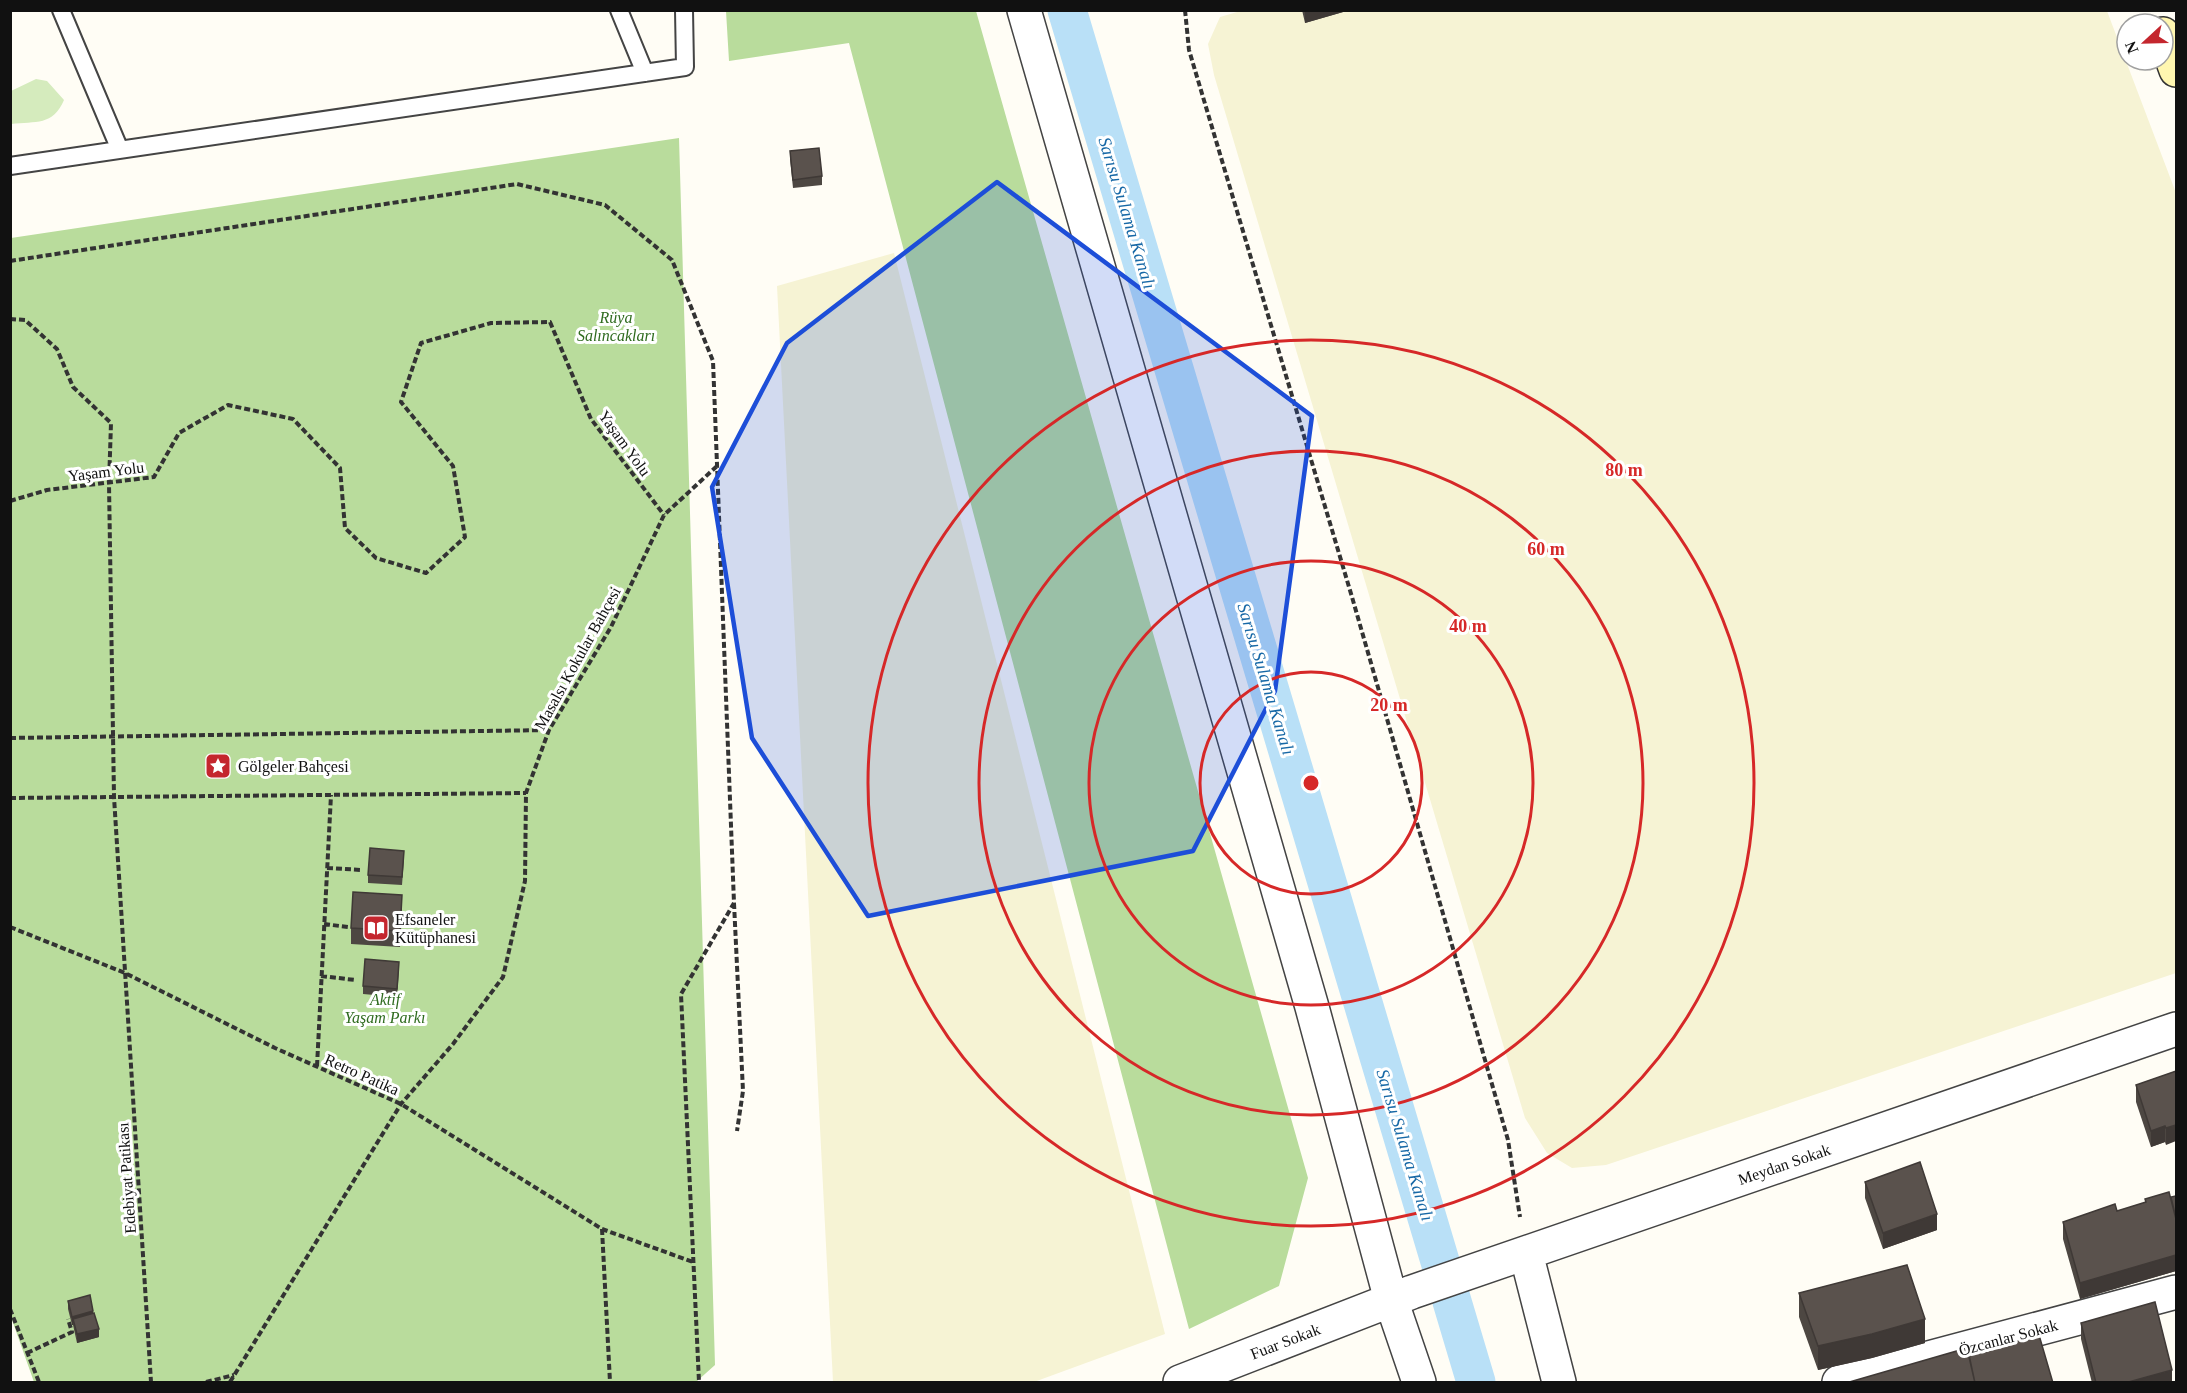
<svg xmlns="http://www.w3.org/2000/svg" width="2187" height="1393" viewBox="0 0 2187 1393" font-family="'Times New Roman',serif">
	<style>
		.farmland { fill: #f6f3d4 }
		.green { fill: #d5ebbd }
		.forest { fill: #b9dc9c }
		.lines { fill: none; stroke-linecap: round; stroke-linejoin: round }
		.canal { stroke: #b9e0f7; stroke-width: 39 }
		.lane-casing { stroke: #444; stroke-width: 20 }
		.street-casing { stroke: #444; stroke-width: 36 }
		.secondary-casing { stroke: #333; stroke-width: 36 }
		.path { stroke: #333; stroke-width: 4; stroke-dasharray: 6 3; stroke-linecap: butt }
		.lane { stroke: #fff; stroke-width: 16 }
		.street { stroke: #fff; stroke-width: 33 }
		.secondary { stroke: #fff6b0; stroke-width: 33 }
		.wall { fill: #4d4742 }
		.shaded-wall { fill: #3f3936 }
		.building { fill: #5a524d; stroke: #3f3936; stroke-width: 1.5 }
		.marked { fill: #1d4ed8; fill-opacity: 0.2; stroke: #1d4ed8; stroke-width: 4.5; stroke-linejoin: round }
		.ring { fill: none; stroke: #d62828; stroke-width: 3 }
		.labels { text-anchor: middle; stroke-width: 6; stroke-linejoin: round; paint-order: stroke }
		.park-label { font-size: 16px; font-style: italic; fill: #2f6b1f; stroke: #fff }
		.street-label { font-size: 16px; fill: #111; stroke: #fff }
		.poi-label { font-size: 16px; fill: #111; stroke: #fff; text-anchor: start }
		.water-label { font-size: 18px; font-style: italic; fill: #1768a6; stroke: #fff }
		.centre { fill: #d62828; stroke: #fff; stroke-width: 3 }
		.ring-label { font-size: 18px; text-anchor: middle; font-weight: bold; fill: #d62828; stroke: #fff; stroke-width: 6; stroke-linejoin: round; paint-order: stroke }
	</style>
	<rect width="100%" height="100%" fill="#fffdf5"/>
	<path class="farmland" d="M1244,10L2107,11L2176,193V973L1606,1165L1572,1168L1547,1153L1525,1118L1214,75L1208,44L1220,17Z
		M894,253L1165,1334L1034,1382H833L777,286Z"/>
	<path class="green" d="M36,79L47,81L64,100C53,126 36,121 11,124V91Z"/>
	<path class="forest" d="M726,11H976L1308,1178L1279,1286L1189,1329L849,43L729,61Z
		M679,138L715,1365L696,1382H34L11,1317V238Z"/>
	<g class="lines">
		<path class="canal" d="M1067,10L1476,1382"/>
		<g class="lane-casing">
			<path id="lane" d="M61,10L120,150
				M619,10L645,73
				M10,166L685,67L684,10"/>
		</g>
		<g class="street-casing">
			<path id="street" d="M1024,10L1312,1007L1391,1300L1419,1382
				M1526,1253L1559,1382
				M1180,1382L1412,1292L2176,1029
				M1839,1382L2176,1292"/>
		</g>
		<g class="secondary-casing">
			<path id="secondary" d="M2163,34L2176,70"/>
		</g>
		<path class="path" d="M1185,10L1189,50L1352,597L1508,1140L1520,1217
			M10,261L517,184L605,205L672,260L713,361L734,903L681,994L699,1382
			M10,319L25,320L57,349L73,387L111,423L109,484L114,797L151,1382
			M10,501L47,490L154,477L179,433L228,405L293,419L340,468L345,528L376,558L426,573L465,537L453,466L401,402L421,343L491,323L550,322L591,419L664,515
			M10,738L549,730
			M10,798L526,793
			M327,868L362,870
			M734,903L743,1091L737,1131
			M324,924L348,927
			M10,927L125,973L275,1048L401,1104L602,1229L693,1262
			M321,976L355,980
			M317,1066L331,795
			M602,1229L610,1382
			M10,1309L39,1382
			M27,1353L72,1332L68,1319
			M206,1382L234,1375
			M230,1382L401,1104L453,1044L503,977L525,881L526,793L549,730L611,627L664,515L717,466"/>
		<use href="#lane" class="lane"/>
		<use href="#street" class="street"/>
		<use href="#secondary" class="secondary"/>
	</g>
	<path class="wall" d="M1302,10H1350L1305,23Z
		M790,151L822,176V185L793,188L790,159Z
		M404,859L402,885L368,883V875Z
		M402,912L400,947L351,944V928Z
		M399,970L397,997L363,994V986Z
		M2176,1071L2166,1145L2165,1142L2151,1147L2136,1102V1085Z
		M1865,1182L1937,1230L1883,1249L1865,1198Z
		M2176,1196V1271L2080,1299L2063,1239V1222L2117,1211L2145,1203V1199L2171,1197Z
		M1799,1293L1925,1343L1872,1358L1818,1370L1799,1317Z
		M68,1301L93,1313L99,1337L77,1343L73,1325H72L68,1309Z
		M2081,1323L2172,1383H2092L2081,1339Z"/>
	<path class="shaded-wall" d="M1305,10H1350L1305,23Z
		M402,895V912L400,947V931Z
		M2176,1125V1141L2166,1145V1128Z
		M2165,1126V1142L2151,1147V1131Z
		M1937,1214V1230L1883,1249V1233Z
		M2176,1255V1271L2080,1299V1283Z
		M93,1311V1319H73V1325H72V1317Z
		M1925,1319V1343L1872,1358L1818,1370V1346Z
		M99,1329V1337L77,1343V1334Z
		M2172,1370V1383H2125Z"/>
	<path class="building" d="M819,148L822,176L793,180L790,151Z
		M370,848L404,851L402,877L368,875Z
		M353,892L402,895L400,931L351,928Z
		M365,959L399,962L397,989L363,986Z
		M2176,1071V1125L2166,1128L2165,1126L2151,1131L2136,1085Z
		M1920,1162L1937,1214L1883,1233L1865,1182Z
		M2169,1192L2176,1219V1255L2080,1283L2063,1222L2115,1204L2117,1211L2146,1202L2145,1199Z
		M2176,1196V1219L2171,1197Z
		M1907,1265L1925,1319L1872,1334L1818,1346L1799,1293Z
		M90,1295L93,1311L72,1317L68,1301Z
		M2155,1302L2172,1370L2125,1383H2096L2081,1323Z
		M94,1313L99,1329L77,1334L73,1319Z
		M2039,1335L2053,1383H1975L1969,1355Z
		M1967,1348L1975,1383H1846Z"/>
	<path class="marked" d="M997,182L1312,416L1275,691L1193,851L868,916L752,738L712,487L787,343Z"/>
	<g class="ring">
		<circle cx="1311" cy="783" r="111"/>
		<circle cx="1311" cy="783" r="222"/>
		<circle cx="1311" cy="783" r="332"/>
		<circle cx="1311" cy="783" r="443"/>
	</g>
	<defs>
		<g id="sight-square" transform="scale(1.35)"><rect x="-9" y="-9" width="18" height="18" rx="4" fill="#c4262e" stroke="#fff"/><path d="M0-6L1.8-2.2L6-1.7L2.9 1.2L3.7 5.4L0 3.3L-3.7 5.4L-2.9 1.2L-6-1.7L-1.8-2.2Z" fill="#fff"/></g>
		<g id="library-square" transform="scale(1.35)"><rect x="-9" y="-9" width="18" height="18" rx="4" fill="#c4262e" stroke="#fff"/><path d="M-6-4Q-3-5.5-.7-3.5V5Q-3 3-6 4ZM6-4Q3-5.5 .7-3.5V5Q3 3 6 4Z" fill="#fff"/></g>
	</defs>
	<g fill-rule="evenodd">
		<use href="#sight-square" x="218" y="766"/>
		<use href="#library-square" x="376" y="928"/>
	</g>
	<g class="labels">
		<g class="park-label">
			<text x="616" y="323">Rüya<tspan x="616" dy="18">Salıncakları</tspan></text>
			<text x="385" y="1005">Aktif<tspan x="385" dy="18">Yaşam Parkı</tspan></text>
		</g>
		<g class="street-label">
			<text transform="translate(625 443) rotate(54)" y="6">Yaşam Yolu</text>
			<text transform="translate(106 471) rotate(-7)" y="6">Yaşam Yolu</text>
			<text transform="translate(577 658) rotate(-61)" y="6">Masalsı Kokular Bahçesi</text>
			<text transform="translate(362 1074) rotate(24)" y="6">Retro Patika</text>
			<text transform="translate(1784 1164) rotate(-19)" y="6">Meydan Sokak</text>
			<text transform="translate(126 1178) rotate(-94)" y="6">Edebiyat Patikası</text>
			<text transform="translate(2008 1337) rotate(-15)" y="6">Özcanlar Sokak</text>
			<text transform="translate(1285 1341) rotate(-21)" y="6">Fuar Sokak</text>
		</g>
		<g class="poi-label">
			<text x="238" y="772">Gölgeler Bahçesi</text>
			<text x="395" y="925">Efsaneler<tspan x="395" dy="18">Kütüphanesi</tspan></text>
		</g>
		<g class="water-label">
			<text transform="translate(1127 213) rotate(73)" y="6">Sarısu Sulama Kanalı</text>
			<text transform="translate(1266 679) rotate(73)" y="6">Sarısu Sulama Kanalı</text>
			<text transform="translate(1405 1145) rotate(73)" y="6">Sarısu Sulama Kanalı</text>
		</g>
	</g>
	<circle cx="1311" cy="783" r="9" class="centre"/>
	<g class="ring-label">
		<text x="1624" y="476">80 m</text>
		<text x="1546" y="555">60 m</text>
		<text x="1468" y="632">40 m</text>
		<text x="1389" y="711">20 m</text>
	</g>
	<rect width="2187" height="1393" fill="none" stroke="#111111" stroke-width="24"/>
	<g transform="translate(2145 42) rotate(248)"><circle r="28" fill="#ffffff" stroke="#a0a0a0" stroke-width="1.5"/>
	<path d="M0-4.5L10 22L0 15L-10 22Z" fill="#c4262e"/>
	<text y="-9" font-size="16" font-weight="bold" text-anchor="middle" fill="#111111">N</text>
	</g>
</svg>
